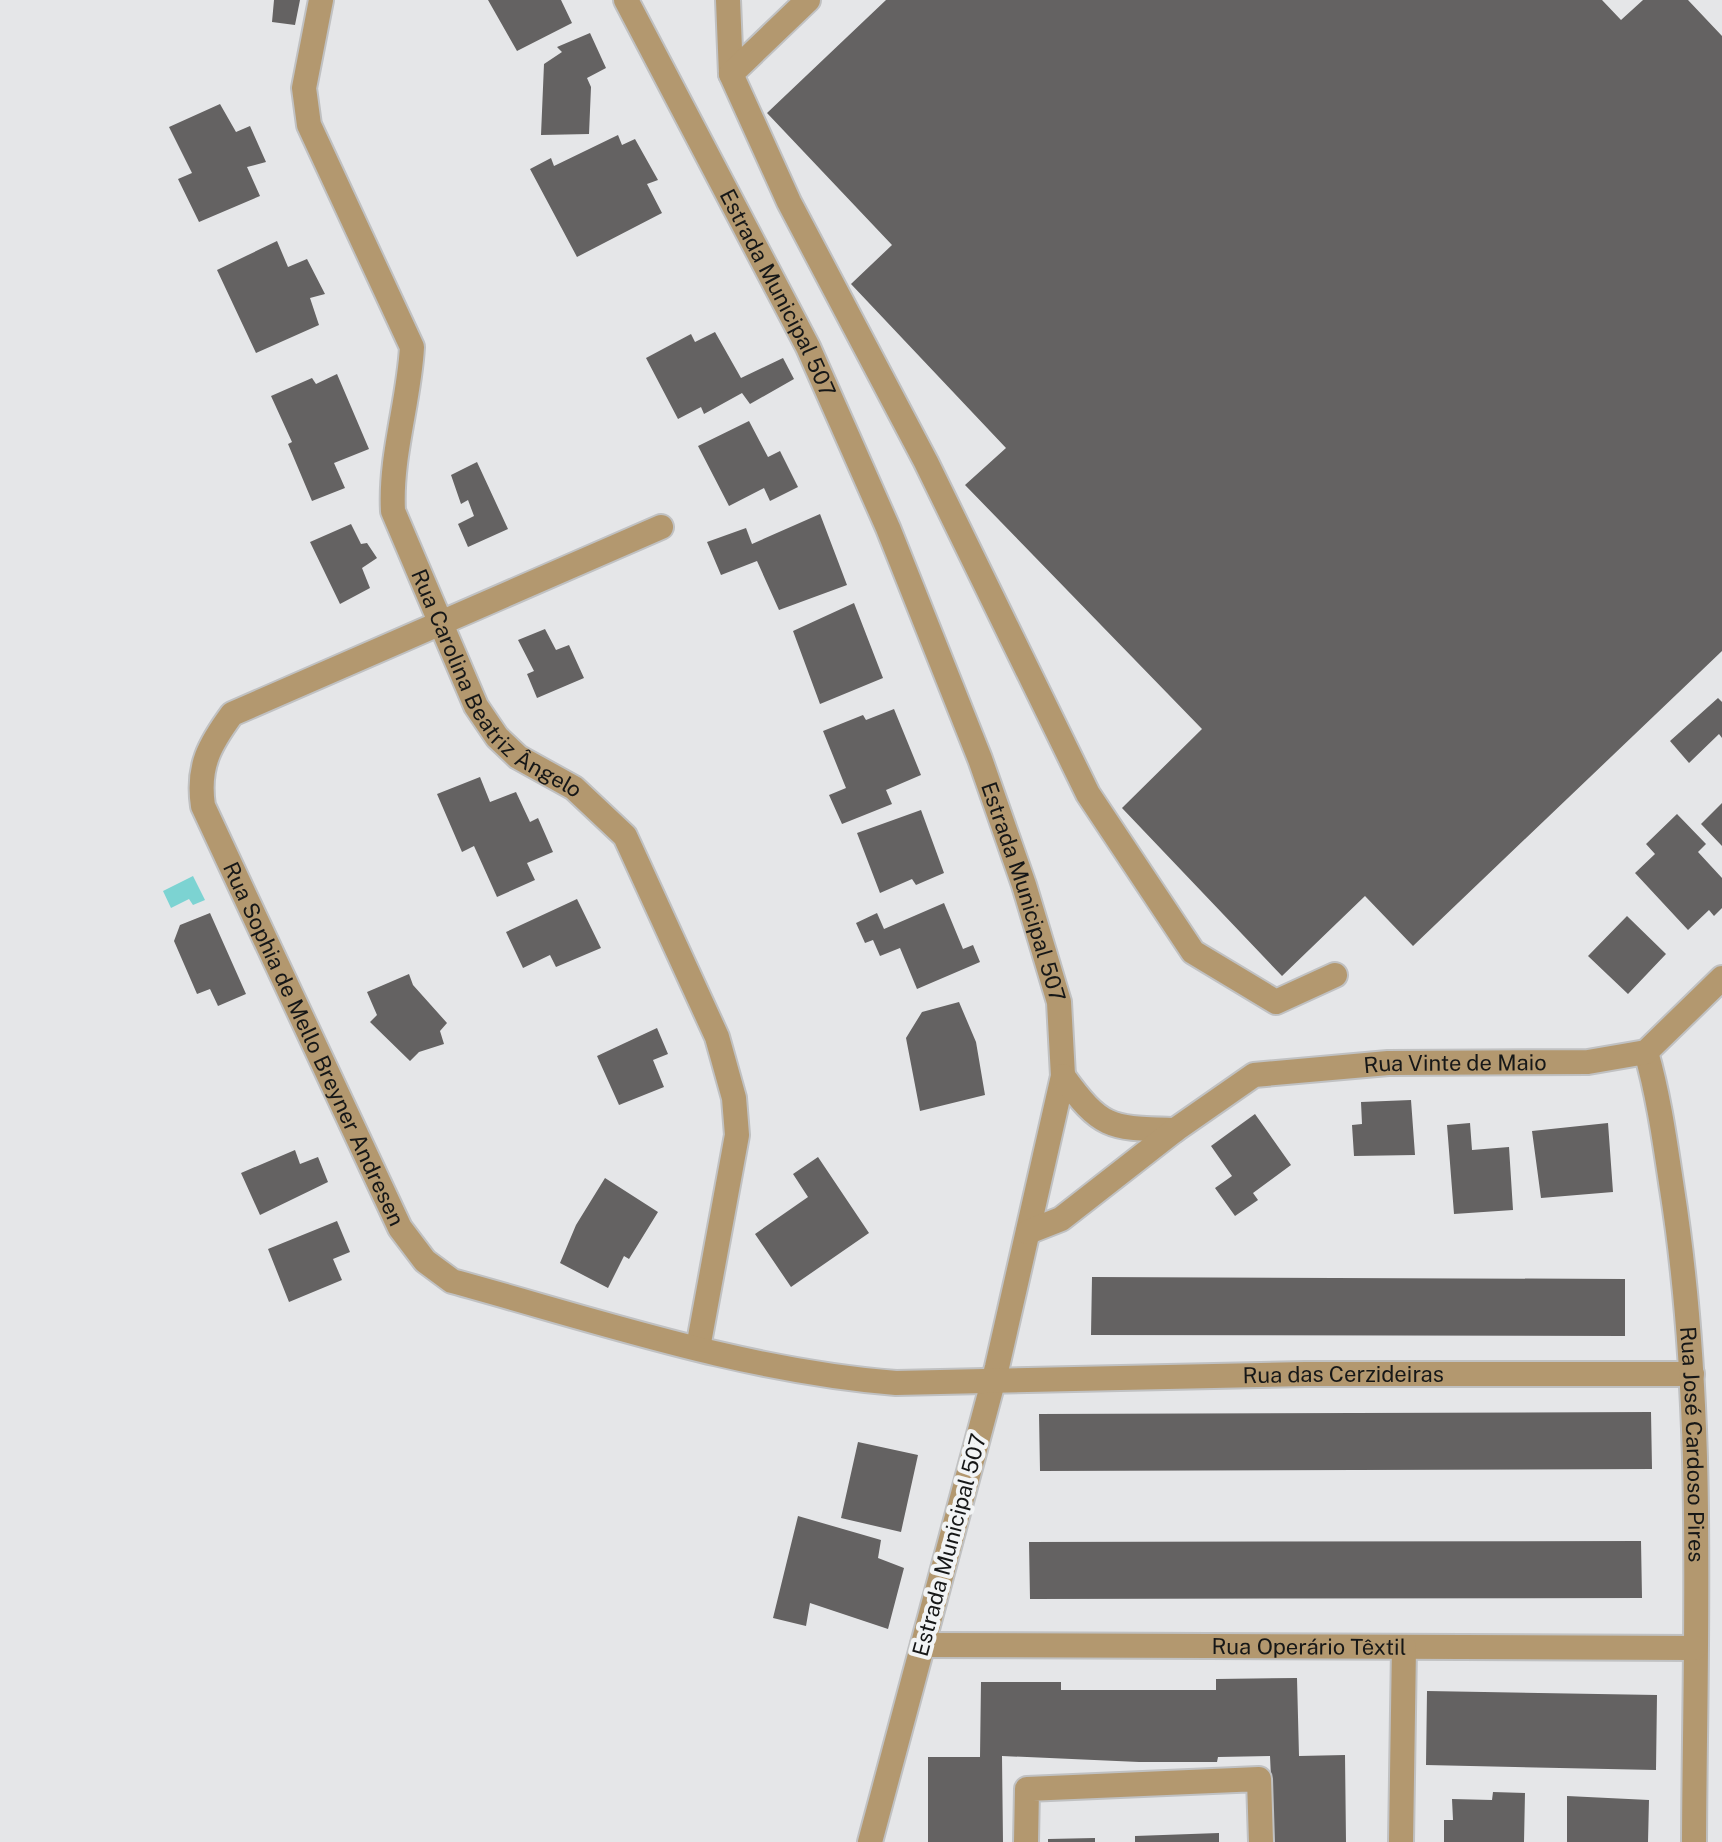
<svg xmlns="http://www.w3.org/2000/svg" width="1722" height="1842" viewBox="0 0 1722 1842" font-family="'Public Sans',sans-serif">
	<style>
		.water { fill: #7cd3d2 }
		.building { fill: #646262 }
		.lines { fill: none; stroke-linecap: round; stroke-linejoin: round }
		.minor-casing { stroke: #c0c1c2; stroke-width: 28 }
		.minor { stroke: #b3986f; stroke-width: 24 }
		.labels { text-anchor: middle; stroke-width: 8; stroke-linejoin: round; paint-order: stroke }
		.street-label { font-size: 22px; fill: #161717; stroke: #f2f4f5 }
	</style>
	<rect width="100%" height="100%" fill="#e5e6e8"/>
	<path class="water" d="M193,876L205,900L193,905L189,899L171,908L163,891Z"/>
	<path class="building" d="M274,0H300L295,25L272,22Z
		M488,0H561L572,23L517,51Z
		M886,0H1602L1621,20L1643,0H1688L1722,36V651L1413,946L1365,896L1282,976L1122,808L1202,729L965,485L1006,448L851,284L892,245L767,113Z
		M590,33L606,68L587,78L591,87L589,134L541,135L544,64L562,52L557,47Z
		M220,104L236,132L250,126L266,162L247,167L260,196L199,222L178,179L192,173L169,127Z
		M618,135L622,145L635,139L658,180L647,184L662,213L577,257L530,169L551,158L554,166Z
		M277,241L288,267L307,259L325,294L310,298L319,325L256,353L217,270Z
		M715,332L741,378L783,358L794,379L750,404L742,393L704,414L701,407L678,419L646,358L691,334L695,342Z
		M337,374L369,449L334,463L345,488L312,501L288,444L292,442L271,396L312,378L316,384Z
		M749,421L768,457L780,451L798,487L770,501L764,488L729,506L698,446Z
		M477,462L508,529L468,547L458,524L474,516L468,500L461,504L451,475Z
		M820,514L847,585L779,610L757,561L721,575L707,542L746,528L752,544Z
		M351,524L361,544L367,543L377,558L362,568L370,588L340,604L310,542Z
		M854,603L883,678L820,704L793,631Z
		M545,629L556,650L569,645L584,678L537,698L527,674L534,671L518,640Z
		M1718,698L1722,702V738L1719,734L1689,763L1670,741Z
		M894,709L921,775L886,790L892,804L842,824L829,795L846,788L823,731L863,715L866,720Z
		M480,777L490,802L516,792L530,822L538,818L553,852L527,863L535,880L497,897L474,846L462,852L437,794Z
		M1722,803V846L1701,824Z
		M921,810L944,873L916,885L912,879L880,893L857,833Z
		M1677,814L1706,844L1698,852L1722,878V908L1714,916L1709,910L1688,930L1635,873L1655,854L1646,844Z
		M577,899L601,948L556,967L550,955L523,968L506,932Z
		M944,903L963,949L973,945L980,962L917,989L900,948L880,956L873,940L865,943L856,923L877,913L884,929Z
		M210,913L246,994L218,1006L210,989L197,994L174,941L180,925Z
		M1627,916L1666,954L1628,994L1588,956Z
		M409,974L413,985L447,1023L440,1031L444,1044L419,1052L410,1061L370,1022L377,1015L367,992Z
		M959,1002L976,1042L985,1095L920,1111L906,1038L922,1012Z
		M657,1028L668,1054L653,1060L664,1087L619,1105L597,1056Z
		M1411,1100L1415,1155L1354,1156L1352,1125L1362,1124L1361,1102Z
		M1255,1114L1291,1165L1253,1193L1258,1200L1235,1216L1215,1188L1232,1176L1211,1146Z
		M1470,1123L1472,1150L1509,1147L1513,1210L1454,1214L1447,1125Z
		M1608,1123L1613,1192L1541,1198L1532,1131Z
		M295,1150L300,1164L318,1157L328,1182L260,1215L241,1173Z
		M818,1157L869,1233L791,1287L755,1234L808,1197L793,1174Z
		M605,1178L658,1212L629,1259L624,1256L608,1288L560,1263L576,1225Z
		M337,1221L350,1252L333,1259L342,1280L289,1302L268,1249Z
		M1092,1277L1625,1279V1336L1091,1335Z
		M1651,1412L1652,1469L1040,1471L1039,1414Z
		M858,1442L918,1455L901,1532L841,1518Z
		M798,1516L881,1540L878,1558L904,1568L888,1629L810,1603L806,1626L773,1618Z
		M1641,1541L1642,1598L1030,1599L1029,1542Z
		M1297,1678L1299,1756L1345,1755L1346,1842H1274L1270,1756L1218,1757L1217,1762H1139L1002,1756L1003,1842H928V1757H980L981,1682H1061V1690H1216V1679Z
		M1427,1691L1657,1695L1656,1770L1426,1765Z
		M1493,1792L1525,1793L1524,1842H1444V1820H1453L1452,1799L1492,1800Z
		M1567,1796L1649,1800L1648,1842H1567Z
		M1219,1833V1842H1135V1836Z
		M1095,1838V1842H1048V1839Z"/>
	<g class="lines">
		<g class="minor-casing">
			<g id="minor">
				<path id="s1" d="M321,0L304,88L309,125L412,347C409,402 390,456 393,511L476,706L497,737L518,757L574,788L625,836L717,1037L734,1098L737,1135L698,1348"/>
				<path id="s2" d="M626,0L808,347L888,528L980,759L1024,885L1059,1002L1063,1076L997,1367L870,1842"/>
				<path d="M728,0L731,74"/>
				<path d="M808,0L731,74L789,202L926,462L1088,794L1193,952L1276,1002L1335,975"/>
				<path id="s3" d="M661,527L232,714C210,744 197,766 203,806L400,1228L425,1261L452,1281C598,1321 744,1371 896,1383L1305,1374H1692"/>
				<path id="s4" d="M1646,1052C1659,1097 1665,1143 1672,1189C1706,1405 1695,1624 1694,1842"/>
				<path d="M1063,1076C1102,1130 1111,1128 1175,1130"/>
				<path id="s5" d="M1028,1232L1061,1219L1175,1130L1254,1075L1388,1063L1588,1062L1646,1052L1722,978"/>
				<path id="s6" d="M923,1645L1695,1648"/>
				<path d="M1026,1842L1027,1789L1259,1779L1261,1842"/>
				<path d="M1401,1842L1404,1647"/>
			</g>
		</g>
		<use href="#minor" class="minor"/>
	</g>
	<g class="labels">
		<g class="street-label">
			<text dy="8" stroke="none"><textPath href="#s2" startOffset="330">Estrada Municipal 507</textPath></text>
			<text dy="8" stroke="none"><textPath href="#s1" startOffset="744">Rua Carolina Beatriz Ângelo</textPath></text>
			<text dy="8" stroke="none"><textPath href="#s2" startOffset="978">Estrada Municipal 507</textPath></text>
			<text dy="8" stroke="none"><textPath href="#s3" startOffset="830">Rua Sophia de Mello Breyner Andresen</textPath></text>
			<text dy="8" stroke="none"><textPath href="#s5" startOffset="478">Rua Vinte de Maio</textPath></text>
			<text dy="8" stroke="none"><textPath href="#s3" startOffset="2012">Rua das Cerzideiras</textPath></text>
			<text dy="8" stroke="none"><textPath href="#s4" startOffset="396">Rua José Cardoso Pires</textPath></text>
			<text transform="translate(949 1545) rotate(-75)" y="8">Estrada Municipal 507</text>
			<text dy="8" stroke="none"><textPath href="#s6" startOffset="386">Rua Operário Têxtil</textPath></text>
		</g>
	</g>
</svg>
